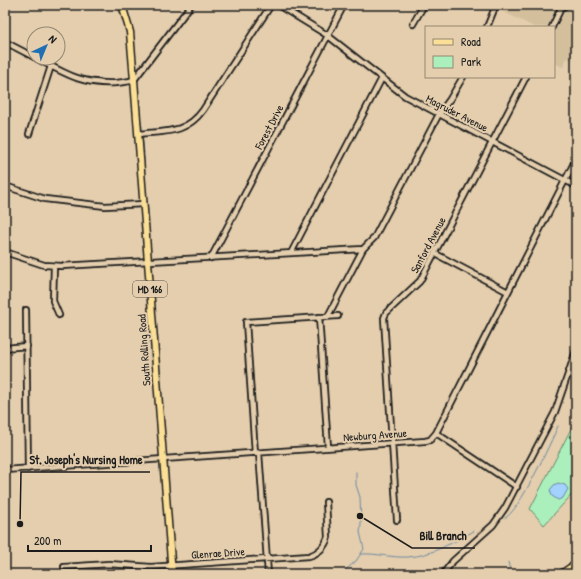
<svg xmlns="http://www.w3.org/2000/svg" width="581" height="579" viewBox="0 0 581 579" font-family="'Patrick Hand',sans-serif">
	<style>
		.built { fill: #d4bf9d }
		.green { fill: #abf0bc; stroke: #64866c }
		.water { fill: #a3d2ff; stroke: #6d89a4 }
		.lines { fill: none; stroke-linecap: round; stroke-linejoin: round }
		.stream { stroke: #6d89a4; stroke-width: 1 }
		.minor-casing { stroke: #1c1c1c; stroke-width: 8 }
		.major-casing { stroke: #1c1c1c; stroke-width: 9 }
		.minor { stroke: #e4cead; stroke-width: 4.5 }
		.major { stroke: #fbdf96; stroke-width: 6 }
		.labels { text-anchor: middle; stroke-width: 4; stroke-linejoin: round; paint-order: stroke }
		.shield { fill: #e4cead; stroke: #585148; stroke-width: 1 }
		.shield-label { font-size: 10px; font-weight: bold; fill: #1c1c1c }
		.street-label { font-size: 11px; fill: #1c1c1c; stroke: #e4cead }
		.leader { fill: none; stroke: #1c1c1c; stroke-width: 1.5 }
		.callout-dot { fill: #1c1c1c; stroke: #e4cead; stroke-width: 1.5 }
		.callout-label { font-size: 12px; text-anchor: middle; font-weight: bold; fill: #1c1c1c; stroke: #e4cead; stroke-width: 4; stroke-linejoin: round; paint-order: stroke }
	</style>
	<rect width="100%" height="100%" fill="#e4cead"/>
	<filter id="ink" filterUnits="userSpaceOnUse"><feTurbulence type="fractalNoise" baseFrequency=".025" numOctaves="2"/><feDisplacementMap in="SourceGraphic" scale="8" xChannelSelector="R" yChannelSelector="G"/><feConvolveMatrix kernelMatrix="1 2 1 2 8 2 1 2 1" color-interpolation-filters="sRGB"/></filter>
	<g filter="url(#ink)">
		<path class="built" d="M500,5H559L547,27H534L498,9Z
			M567,10L576,15V62L567,58L563,67L554,63V29L564,11Z"/>
		<path class="green" d="M576,419V490L544,525L530,509Z"/>
		<path class="water" d="M558,483L565,485L568,489L563,498L558,500L552,496L550,490L554,485Z"/>
		<g class="lines">
			<path class="stream" d="M128,12L131,24
				M142,126V129
				M143,142L144,153
				M144,157L145,180
				M147,201L148,213
				M148,218L149,242
				M505,518C519,512 551,442 558,426
				M361,554C377,553 392,558 408,557C431,556 453,542 474,531
				M508,562L511,574
				M341,574L356,561L364,549L360,532L361,525L360,497L356,485V472"/>
			<g class="minor-casing">
				<path id="minor" d="M278,5L327,35L405,96L576,186
					M413,24L424,5
					M487,27L496,5
					M552,27L561,8L566,5
					M5,42L34,57
					M36,58C64,73 82,85 116,83C122,82 128,82 134,80L191,5
					M29,134L51,66
					M139,134C165,131 186,134 203,110L271,5
					M5,186L45,199L105,206L144,204
					M5,252L44,265L62,266L363,249
					M291,253L382,78
					M434,253L508,292
					M211,258L344,5
					M54,266L53,301L59,315
					M26,310L28,469
					M328,316L363,249L374,238L439,114L450,99L463,77
					M319,317L328,447
					M5,348L27,346
					M436,433L517,487
					M255,453L246,322L338,316
					M259,453L268,574
					M5,470L425,441L430,440L436,433L576,159
					M397,520L384,318L386,313L420,281L526,77
					M64,567L109,564L151,567L309,556C319,553 325,547 328,537L326,502
					M443,574L453,561L493,525L505,508L555,412L576,351"/>
			</g>
			<g class="major-casing">
				<path id="major" d="M122,5L130,32L134,80L172,574
					M572,5L576,7
					M561,574L576,564"/>
			</g>
			<use href="#minor" class="minor"/>
			<use href="#major" class="major"/>
		</g>
	</g>
	<g class="labels">
		<rect class="shield" x="133" y="281" width="34" height="16" rx="3"/>
		<g class="shield-label">
			<text x="150" y="293">MD 166</text>
		</g>
		<g class="street-label">
			<text transform="translate(457 113) rotate(27)" y="4">Magruder Avenue</text>
			<text transform="translate(269 127) rotate(-62)" y="4">Forest Drive</text>
			<text transform="translate(428 245) rotate(-62)" y="4">Sanford Avenue</text>
			<text transform="translate(144 350) rotate(-94)" y="4">South Rolling Road</text>
			<text transform="translate(375 435) rotate(-4)" y="4">Newburg Avenue</text>
			<text transform="translate(218 553) rotate(-4)" y="4">Glenrae Drive</text>
		</g>
	</g>
	<path class="leader" d="M20 524L21 472H150M360 516L412 548H475"/>
	<g class="callout-dot">
		<circle cx="20" cy="524" r="4"/>
		<circle cx="360" cy="516" r="4"/>
	</g>
	<g class="callout-label">
		<text x="86" y="464">St. Joseph's Nursing Home</text>
		<text x="443" y="540">Bill Branch</text>
	</g>
	<rect width="581" height="579" fill="none" stroke="#e4cead" stroke-width="20"/>
	<rect x="10" y="10" width="561" height="559" fill="none" stroke="#1c1c1c" stroke-width="1.5" filter="url(#ink)"/>
	<rect x="425" y="26" width="130" height="52" fill="#e4cead" stroke="#948773"/>
	<rect x="433" y="39" width="20" height="6" fill="#fbdf96" stroke="#948773"/>
	<text x="461" y="46" font-size="12" fill="#1c1c1c">Road</text>
	<rect x="433" y="56" width="20" height="12" fill="#abf0bc" stroke="#948773"/>
	<text x="461" y="66" font-size="12" fill="#1c1c1c">Park</text>
	<g transform="translate(46 46) rotate(44)"><circle r="19" fill="#e4cead" stroke="#948773"/>
	<path d="M0-3L7 15L0 10L-7 15Z" fill="#1f6fb2"/>
	<text y="-6" font-size="11" font-weight="bold" text-anchor="middle" fill="#1c1c1c">N</text>
	</g>
	<path d="M28 545v6h123v-6" fill="none" stroke="#1c1c1c" stroke-width="2"/>
	<text x="34" y="545" font-size="12" fill="#1c1c1c" stroke="#e4cead" stroke-width="3" paint-order="stroke">200 m</text>
</svg>
